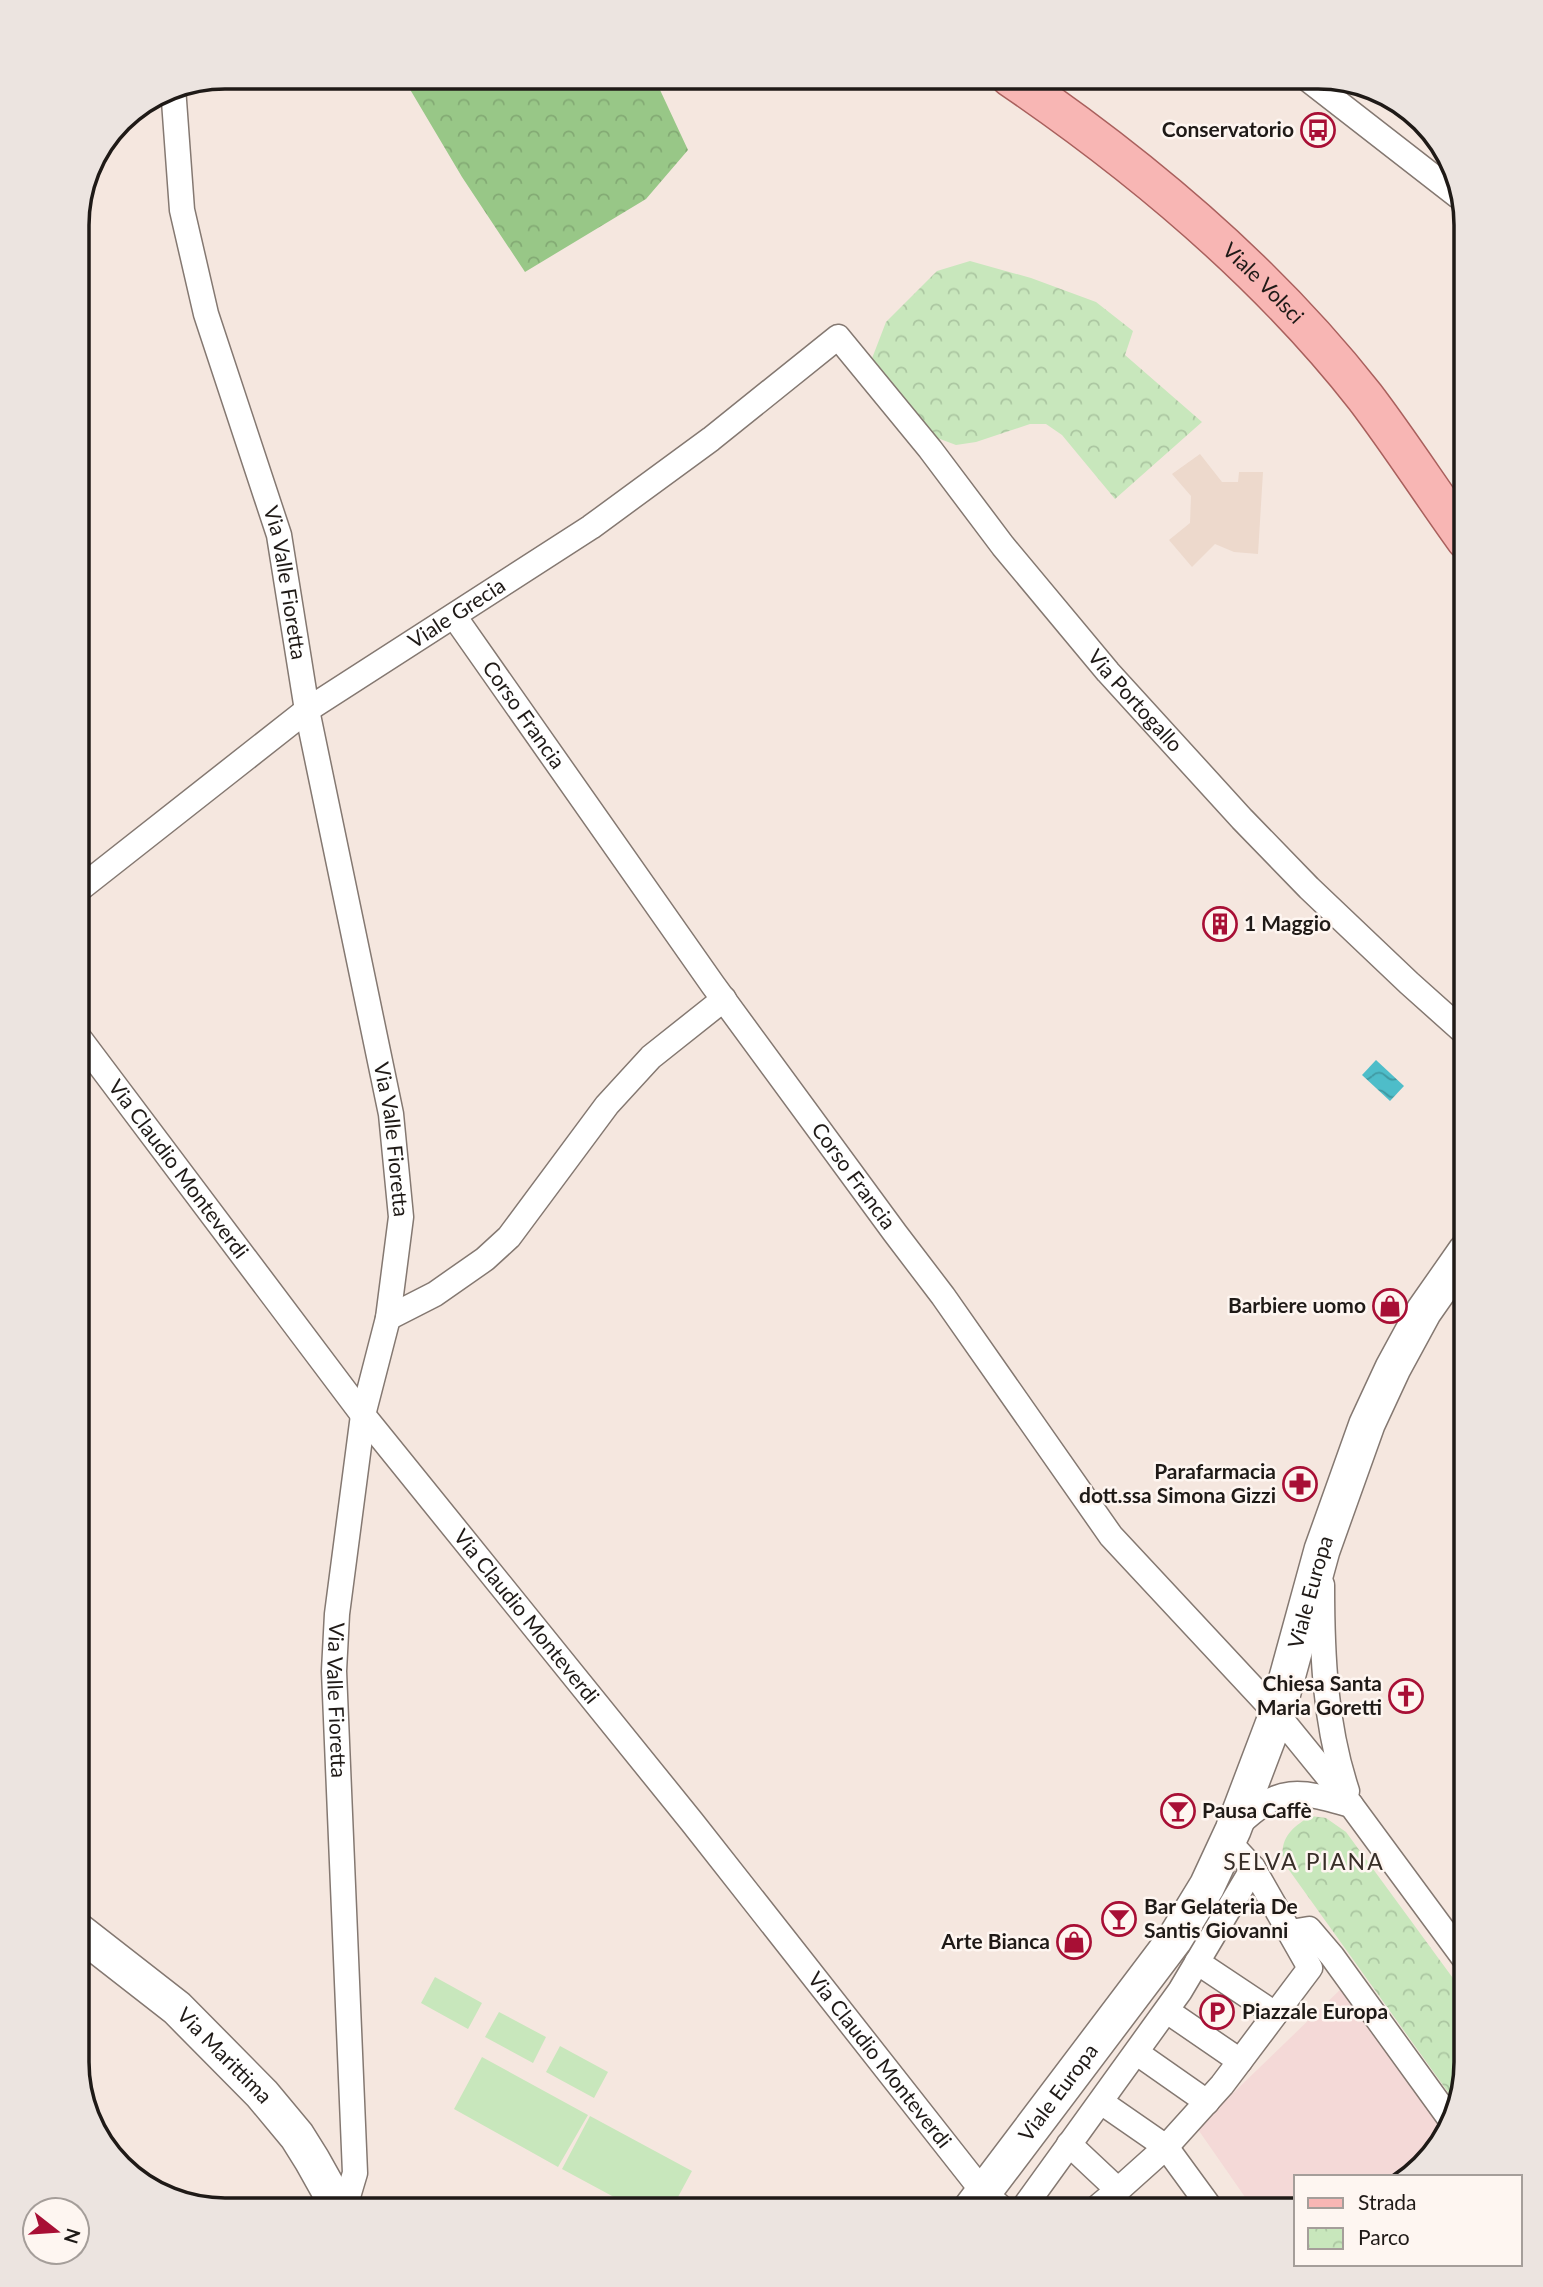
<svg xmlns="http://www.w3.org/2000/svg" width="1543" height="2287" viewBox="0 0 1543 2287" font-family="Lato,sans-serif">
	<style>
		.commercial { fill: #f4d9d7 }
		.built { fill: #edd9cc }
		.forest { fill: url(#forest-crowns) }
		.park { fill: url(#park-crowns) }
		.garden { fill: #c8e7bc }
		.water { fill: url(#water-waves) }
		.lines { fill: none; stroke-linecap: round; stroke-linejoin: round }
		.street-casing { stroke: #847871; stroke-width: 27 }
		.secondary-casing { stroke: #847871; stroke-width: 38 }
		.primary-casing { stroke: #a9605d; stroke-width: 41 }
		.street { stroke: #fff; stroke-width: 24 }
		.secondary { stroke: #fff; stroke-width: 35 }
		.primary { stroke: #f8b6b4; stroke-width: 38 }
		.labels { text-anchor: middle; stroke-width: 5; stroke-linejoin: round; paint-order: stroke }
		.poi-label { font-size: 21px; font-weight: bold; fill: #1f1a17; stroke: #fef6f1; text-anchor: end }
		.street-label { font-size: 21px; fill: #1f1a17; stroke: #fef6f1 }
		.neighbourhood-label { font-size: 23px; letter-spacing: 2px; fill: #382e28; stroke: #fef6f1 }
		.rim { fill: none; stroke: #1f1a17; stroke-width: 3.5 }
	</style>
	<defs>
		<pattern id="forest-crowns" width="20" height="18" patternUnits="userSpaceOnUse" patternTransform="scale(1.75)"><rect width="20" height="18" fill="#98c787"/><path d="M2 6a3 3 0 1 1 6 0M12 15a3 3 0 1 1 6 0" fill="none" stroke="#83aa74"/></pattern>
		<pattern id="park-crowns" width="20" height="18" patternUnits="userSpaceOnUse" patternTransform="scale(1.75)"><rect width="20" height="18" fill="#c8e7bc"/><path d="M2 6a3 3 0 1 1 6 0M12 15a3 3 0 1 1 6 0" fill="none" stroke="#abc6a1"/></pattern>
		<pattern id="water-waves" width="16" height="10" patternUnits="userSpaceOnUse" patternTransform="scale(1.75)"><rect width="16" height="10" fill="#4ebdc9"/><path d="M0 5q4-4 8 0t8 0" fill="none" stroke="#4099a2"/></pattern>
	</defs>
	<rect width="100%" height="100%" fill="#f5e7df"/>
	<path class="commercial" d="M1345,1985L1447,2133L1446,2136L1405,2177H1296V2210H1254L1197,2128Z"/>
	<path class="built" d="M1200,454L1222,482H1238L1239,472H1263L1258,554L1234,552L1215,544L1192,567L1169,540L1190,523L1191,496L1172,474Z"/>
	<path class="forest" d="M385,77H654L688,150L646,199L525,272L462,177L408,86Z"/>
	<path class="park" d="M970,261L1031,278L1096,302L1133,331L1125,355L1202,422L1115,499L1062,435L1046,424H1030L976,442L956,445L932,436L871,361L886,322L937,271Z
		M1311,1816L1326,1818L1346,1832L1466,1996V2062L1455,2102L1284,1863C1278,1839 1292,1827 1311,1816Z"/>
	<path class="garden" d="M435,1977L482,2003L468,2029L421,2003Z
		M499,2012L546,2037L533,2063L485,2037Z
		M560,2046L608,2072L594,2098L546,2072Z
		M482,2057L588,2115L558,2167L454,2109Z
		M590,2116L692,2171L671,2210H638L562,2169Z"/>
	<path class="water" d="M1376,1060L1404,1086L1390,1101L1362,1075Z"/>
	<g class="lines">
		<g class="street-casing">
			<g id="street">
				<path d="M1305,77L1458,196"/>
				<path id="s1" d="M173,87L182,210L206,314L279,535L307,710L391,1114L401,1217L388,1318L363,1415L337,1614L334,1671L355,2173L344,2210"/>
				<path id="s2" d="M454,616L713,985L895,1233L943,1296L1111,1536L1277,1714L1351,1805L1466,1961"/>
				<path id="s3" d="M77,891L307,710L591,527L711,439L838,337L930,449L1003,546L1108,672L1242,819L1309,888L1409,983L1466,1034"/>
				<path id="s4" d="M77,1035L363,1415L692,1822L984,2193L1004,2210"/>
				<path d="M388,1318L435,1294L485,1259L509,1237L607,1105L651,1057L724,999"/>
				<path d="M1322,1585C1322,1655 1325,1725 1347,1791"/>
				<path d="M1238,1825C1280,1785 1298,1790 1351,1805"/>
				<path d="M1291,1932L1309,1929L1332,1956L1450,2119"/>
				<path d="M1197,1962L1275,2014"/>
				<path d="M1167,2011L1240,2061"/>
				<path d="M1137,2053L1207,2102"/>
				<path d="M1101,2102L1166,2147L1212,2210"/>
				<path d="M1069,2144L1118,2190L1166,2147L1222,2085L1310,1968L1253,1868L1228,1841"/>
				<path d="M1022,2210L1180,1991L1253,1868"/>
				<path d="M1094,2210L1118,2190"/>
			</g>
		</g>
		<g class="secondary-casing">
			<g id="secondary">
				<path id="s5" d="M77,1930L177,2008L262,2094L297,2136L312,2160L340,2210"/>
				<path id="s6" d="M970,2210L1174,1940L1207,1886L1233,1830L1277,1714L1322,1550L1367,1424L1393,1368L1424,1311L1466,1251"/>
			</g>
		</g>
		<g class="primary-casing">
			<g id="primary">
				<path id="s7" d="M1010,77C1142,167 1266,271 1365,397C1400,443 1432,493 1466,540"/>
			</g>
		</g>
		<use href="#street" class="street"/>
		<use href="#secondary" class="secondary"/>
		<use href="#primary" class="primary"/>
	</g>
	<defs>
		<g id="bus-ring" transform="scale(1.75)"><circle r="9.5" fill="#fef6f1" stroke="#a80f35" stroke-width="1.5"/><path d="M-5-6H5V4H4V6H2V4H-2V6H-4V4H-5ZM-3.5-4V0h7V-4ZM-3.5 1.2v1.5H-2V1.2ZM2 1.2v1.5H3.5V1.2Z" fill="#a80f35"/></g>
		<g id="building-ring" transform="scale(1.75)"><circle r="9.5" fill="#fef6f1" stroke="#a80f35" stroke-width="1.5"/><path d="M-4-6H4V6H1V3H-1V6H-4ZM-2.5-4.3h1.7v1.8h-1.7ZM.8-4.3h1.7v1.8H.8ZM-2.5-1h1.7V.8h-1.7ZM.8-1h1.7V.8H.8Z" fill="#a80f35"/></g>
		<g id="shop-ring" transform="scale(1.75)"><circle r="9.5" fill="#fef6f1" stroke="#a80f35" stroke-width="1.5"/><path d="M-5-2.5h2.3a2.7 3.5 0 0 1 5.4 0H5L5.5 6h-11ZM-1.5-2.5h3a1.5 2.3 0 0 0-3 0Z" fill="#a80f35"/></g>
		<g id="pharmacy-ring" transform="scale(1.75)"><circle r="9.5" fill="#fef6f1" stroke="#a80f35" stroke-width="1.5"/><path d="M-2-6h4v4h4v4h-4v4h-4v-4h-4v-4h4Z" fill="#a80f35"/></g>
		<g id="church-ring" transform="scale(1.75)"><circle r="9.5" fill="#fef6f1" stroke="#a80f35" stroke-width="1.5"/><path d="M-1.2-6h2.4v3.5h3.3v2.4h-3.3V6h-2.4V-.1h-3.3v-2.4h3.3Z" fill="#a80f35"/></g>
		<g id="bar-ring" transform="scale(1.75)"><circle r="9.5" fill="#fef6f1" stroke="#a80f35" stroke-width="1.5"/><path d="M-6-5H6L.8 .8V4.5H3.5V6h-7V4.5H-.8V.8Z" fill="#a80f35"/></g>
		<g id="parking-ring" transform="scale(1.75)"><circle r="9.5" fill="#fef6f1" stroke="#a80f35" stroke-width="1.5"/><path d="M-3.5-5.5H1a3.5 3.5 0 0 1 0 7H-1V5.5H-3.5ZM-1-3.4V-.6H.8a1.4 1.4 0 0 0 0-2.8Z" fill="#a80f35"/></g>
	</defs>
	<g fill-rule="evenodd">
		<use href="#bus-ring" x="1318" y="130"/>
		<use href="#building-ring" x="1220" y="924"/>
		<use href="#shop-ring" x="1390" y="1306"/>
		<use href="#pharmacy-ring" x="1300" y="1484"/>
		<use href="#church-ring" x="1406" y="1696"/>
		<use href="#bar-ring" x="1178" y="1811"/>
		<use href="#bar-ring" x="1119" y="1919"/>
		<use href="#shop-ring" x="1074" y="1942"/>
		<use href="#parking-ring" x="1217" y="2012"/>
	</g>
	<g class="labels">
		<g class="poi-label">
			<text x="1294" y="137">Conservatorio</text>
			<text x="1244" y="931" text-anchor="start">1 Maggio</text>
			<text x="1366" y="1313">Barbiere uomo</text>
			<text x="1276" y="1479">Parafarmacia<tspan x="1276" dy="24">dott.ssa Simona Gizzi</tspan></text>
			<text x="1382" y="1691">Chiesa Santa<tspan x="1382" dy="24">Maria Goretti</tspan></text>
			<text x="1202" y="1818" text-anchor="start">Pausa Caffè</text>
			<text x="1144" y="1914" text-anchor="start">Bar Gelateria De<tspan x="1144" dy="24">Santis Giovanni</tspan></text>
			<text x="1050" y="1949">Arte Bianca</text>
			<text x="1242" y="2019" text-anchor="start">Piazzale Europa</text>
		</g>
		<g class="street-label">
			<text dy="7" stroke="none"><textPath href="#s7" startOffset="327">Viale Volsci</textPath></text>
			<text dy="7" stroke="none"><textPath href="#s1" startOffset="511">Via Valle Fioretta</textPath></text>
			<text dy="7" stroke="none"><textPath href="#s3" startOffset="471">Viale Grecia</textPath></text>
			<text dy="7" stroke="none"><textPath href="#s3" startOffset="1412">Via Portogallo</textPath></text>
			<text dy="7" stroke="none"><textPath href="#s2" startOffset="121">Corso Francia</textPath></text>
			<text dy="7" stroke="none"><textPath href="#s1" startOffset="1078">Via Valle Fioretta</textPath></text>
			<text dy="7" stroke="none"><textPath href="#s4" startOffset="168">Via Claudio Monteverdi</textPath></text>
			<text dy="7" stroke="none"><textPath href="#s2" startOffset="688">Corso Francia</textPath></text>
			<text dy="7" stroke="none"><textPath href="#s6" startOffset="714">Viale Europa</textPath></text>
			<text dy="7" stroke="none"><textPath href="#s4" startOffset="735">Via Claudio Monteverdi</textPath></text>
			<text dy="7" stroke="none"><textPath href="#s1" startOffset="1645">Via Valle Fioretta</textPath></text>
			<text dy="7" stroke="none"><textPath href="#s5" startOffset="194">Via Marittima</textPath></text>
			<text dy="7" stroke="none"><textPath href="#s4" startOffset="1302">Via Claudio Monteverdi</textPath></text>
			<text dy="7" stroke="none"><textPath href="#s6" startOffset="147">Viale Europa</textPath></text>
		</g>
		<g class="neighbourhood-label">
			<text x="1304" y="1870">SELVA PIANA</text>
		</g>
	</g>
	<path d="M0 0H1543V2287H0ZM225 89H1318A136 136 0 0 1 1454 225V2062A136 136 0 0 1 1318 2198H225A136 136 0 0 1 89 2062V225A136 136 0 0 1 225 89Z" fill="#ece4e0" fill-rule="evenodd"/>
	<path class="rim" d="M225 89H1318A136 136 0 0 1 1454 225V2062A136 136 0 0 1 1318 2198H225A136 136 0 0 1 89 2062V225A136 136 0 0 1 225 89Z"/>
	<rect x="1294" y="2175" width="228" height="91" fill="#fef6f1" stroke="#a59e9a" stroke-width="2"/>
	<rect x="1308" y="2198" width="35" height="10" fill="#f8b6b4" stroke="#a59e9a" stroke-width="2"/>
	<text x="1358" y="2210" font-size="21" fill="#1f1a17">Strada</text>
	<rect x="1308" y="2228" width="35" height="21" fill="url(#park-crowns)" stroke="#a59e9a" stroke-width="2"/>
	<text x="1358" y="2245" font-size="21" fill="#1f1a17">Parco</text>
	<g transform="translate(56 2231) rotate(107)"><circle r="33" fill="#fef6f1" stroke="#a59e9a" stroke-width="2"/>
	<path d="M0-5L12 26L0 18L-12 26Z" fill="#a80f35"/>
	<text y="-10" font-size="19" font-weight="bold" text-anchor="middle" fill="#1f1a17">N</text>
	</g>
</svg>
